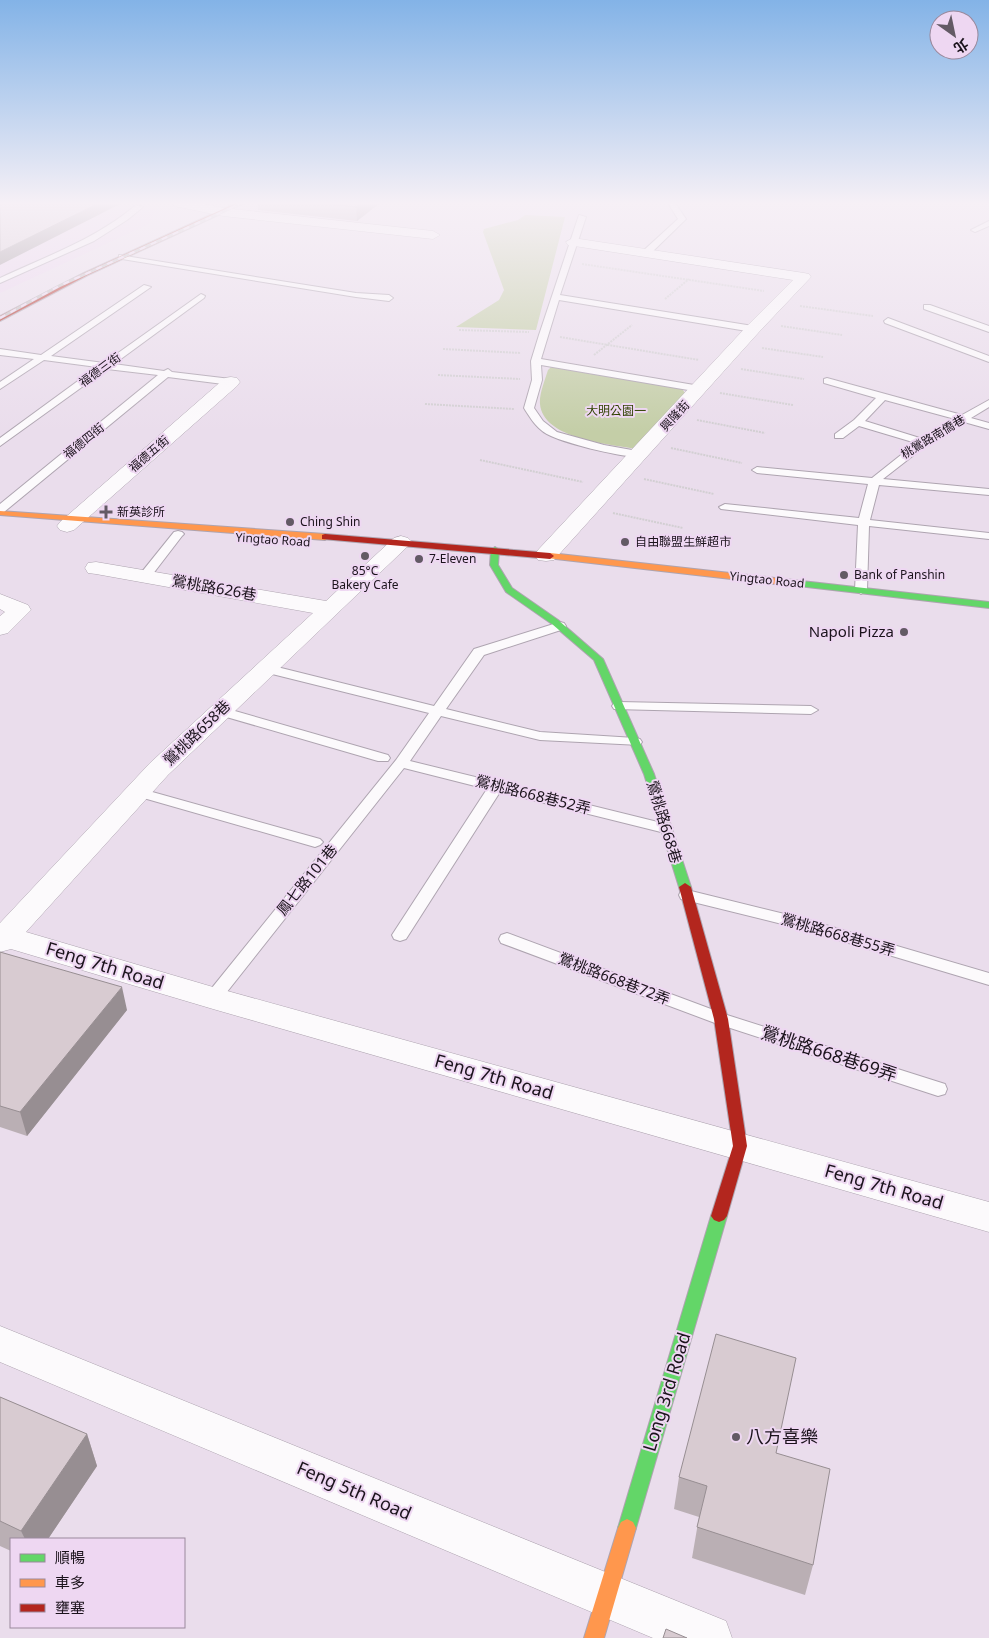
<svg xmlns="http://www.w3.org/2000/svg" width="989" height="1638" viewBox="0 0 989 1638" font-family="'Noto Sans','Noto Sans TC',sans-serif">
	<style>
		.built { fill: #ebd5ee }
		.green { fill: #c4cea7 }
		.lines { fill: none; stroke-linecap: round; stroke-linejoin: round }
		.lane-casing { stroke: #aea4b0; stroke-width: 2 }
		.street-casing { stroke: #aea4b0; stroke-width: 1 }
		.fast-casing { stroke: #aea4b0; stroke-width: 2 }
		.slow-casing { stroke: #aea4b0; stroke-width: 2 }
		.jam-casing { stroke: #aea4b0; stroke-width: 2 }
		.path { stroke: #d2cfd2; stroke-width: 2; stroke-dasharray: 2 1; stroke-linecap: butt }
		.lane { fill: #fcfafc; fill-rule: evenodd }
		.street { fill: #fcfafc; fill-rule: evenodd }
		.fast { fill: #63d668; fill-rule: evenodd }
		.slow { fill: #ff974d; fill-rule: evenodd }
		.jam { fill: #b3261e; fill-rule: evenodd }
		.rail-casing { stroke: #bfbbbf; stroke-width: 3 }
		.rail { stroke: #eed7f2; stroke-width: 2; stroke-dasharray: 6; stroke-linecap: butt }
		.wall { fill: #baafb4 }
		.shaded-wall { fill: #978e92 }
		.building { fill: #d8cbd1; stroke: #978e92 }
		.poi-dot { fill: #635a65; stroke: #eed7f2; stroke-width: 2 }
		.labels { text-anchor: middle; stroke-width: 4; stroke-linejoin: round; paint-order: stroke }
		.far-street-label { font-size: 12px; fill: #1b131c; stroke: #eed7f2 }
		.far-park-label { font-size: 12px; fill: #304200; stroke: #eed7f2 }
		.far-poi-label { font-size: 12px; fill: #1b131c; stroke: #eed7f2; text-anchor: start }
		.street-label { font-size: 15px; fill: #1b131c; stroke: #eed7f2 }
		.poi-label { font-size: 15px; fill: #1b131c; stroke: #eed7f2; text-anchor: end }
		.near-street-label { font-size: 18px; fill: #1b131c; stroke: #eed7f2 }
		.near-poi-label { font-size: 18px; fill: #1b131c; stroke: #eed7f2; text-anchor: start }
	</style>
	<rect width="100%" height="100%" fill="#eaddec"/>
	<path class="built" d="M0,203H159L149,224L0,293Z"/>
	<path class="green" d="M525,215L565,217L536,330L456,327L499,300L504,290L483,232L484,229L518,220Z
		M551,367L682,389L686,394L636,449C609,444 543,439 540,404C539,394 545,380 548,370Z"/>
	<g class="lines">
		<g class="lane-casing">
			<path id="lane" d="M668,203H675L686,219L649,255H643V251L678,219Z
				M136,205L143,207L127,220L94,241L0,283V278C47,256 96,239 136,205Z
				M579,215L586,217L560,295L753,326L757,329L753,332L559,300L541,359L700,386L705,389L700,392L541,365L542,380L534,408L543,421L557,432L604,445L643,452L644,454L643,456C628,460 566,443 551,436C538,431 531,419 524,408L532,380L531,361L539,335Z
				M989,221V226L975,232L971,230Z
				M119,255L356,293L389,295L393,298L389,301L356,297L122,259H119Z
				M144,285L151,287L51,356L104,363L201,294L205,296L204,298L114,364L164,371L168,369L172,372L231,379L236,382L231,385L168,377L4,512L0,513V504L158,375L107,369L0,446V438L97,367L44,360L0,389V382L34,359L0,355V349L41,355Z
				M924,305H930L989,326V332L924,309Z
				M888,318L989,356V362L885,323L884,321Z
				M827,378L962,415L989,400V407L971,418L989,423V429L964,422L919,451L883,479L989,489V495L879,485L870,520L989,533V539L869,526L867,590L861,594L855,590L858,525L721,509L719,507L725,504L859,518L868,484L757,473L752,470L757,467L872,478L916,443L859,426L843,438H835V434L854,420L876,398L824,383V379ZM885,400L955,419L923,439L865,421Z
				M178,531L182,532L184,534L182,536L149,579H141L139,576L141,573L174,532Z
				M560,622L564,623L566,626L564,629L484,655L446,709L540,732L635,738L640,739L642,742L640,745L540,740L441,716L410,761L670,825L673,828L670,831L665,833L500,792L406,939L400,941L394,939L392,935L487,789L404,768L219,1002L213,1004L207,1002L204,998L207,994L396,760L429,713L260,671L258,668L260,665L265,664L434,706L474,649Z
				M619,702L811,706L818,710L811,714L614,709L612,706L614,703Z
				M221,707L388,755L390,758L388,761H378L216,714L214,711Z
				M138,788L320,839L323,842L320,845L315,847L133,795L131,792L133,789Z
				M687,890L805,919L989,973V985L802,929L681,899L679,895L681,891Z
				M507,933L727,1015L945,1084L947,1089L945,1094L938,1096L715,1023L501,943L499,939L501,935Z"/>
		</g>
		<g class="street-casing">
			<path id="street" d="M173,203H199L223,208L433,231L440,235L433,239L223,216L174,206Z
				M573,238L804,273L809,274L811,277L759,332L554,560L546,561L538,560L535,555L538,550L747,326L793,280L568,245L566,242Z
				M231,377L237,378L240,382L237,386L74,530L67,532L60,530L57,526L60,522L225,378Z
				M401,536L408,538L412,542L408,546L168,775L26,932L213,987L989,1202V1232L213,1009L11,949L0,952V923L150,763L313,613L96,574L88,573L85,568L88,563L96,562L326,601L394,538Z
				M0,594L28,605L31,610L8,633L0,635V616L5,612L0,609Z
				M0,1326L726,1621L732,1638H653L0,1362Z"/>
		</g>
		<g class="fast-casing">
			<path id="fast" d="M495,547L499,550L498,565L512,588L558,620L603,659L654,774L691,887L689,890H681L679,887L644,774L594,660L552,624L506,592L490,565L491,550Z
				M775,578L989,602V608L772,583L771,581Z
				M719,1210L724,1212L727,1216L636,1528L633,1534L627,1537L621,1534L618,1528L711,1216L714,1212Z"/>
		</g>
		<g class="slow-casing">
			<path id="slow" d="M0,511L325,534L329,537L325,540L0,515Z
				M550,553L775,578L779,581L775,584L547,558L546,556Z
				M627,1519L633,1522L636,1528L604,1638H584L618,1528L621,1522Z"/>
		</g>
		<g class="jam-casing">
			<path id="jam" d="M236,203H244L88,275L0,321V316L84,273Z
				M325,534L550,553L554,556L550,559L322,539V535Z
				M685,883L691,887L728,1019L747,1146L727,1216L724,1220L719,1222L714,1220L711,1216L733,1146L714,1019L679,887Z"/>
		</g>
		<path class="path" d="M582,264L764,291
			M665,299L689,279
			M800,306L873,316
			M781,326L842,335
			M459,330L529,332
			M560,337L699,360
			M762,348L823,357
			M443,349L521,353
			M594,355L632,325
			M741,369L804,379
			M438,375L520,379
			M720,393L793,405
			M425,404L514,409
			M697,420L765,433
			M671,448L742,463
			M480,460L583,482
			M644,479L714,494
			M613,513L683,528"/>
		<use href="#lane" class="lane"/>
		<use href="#street" class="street"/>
		<use href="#fast" class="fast"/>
		<use href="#slow" class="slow"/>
		<use href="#jam" class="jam"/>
		<g class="rail-casing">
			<path id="rail" d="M0,318L59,286L242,203"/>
		</g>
		<use href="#rail" class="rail"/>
	</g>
	<path class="wall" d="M258,203H380L357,221L258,210Z
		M0,952L127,1010L27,1136L0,1127Z
		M0,1397L87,1434L97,1466L48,1539H11V1551L0,1546Z
		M776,1453L813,1565L805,1595L692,1558L699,1517L674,1509L679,1477Z"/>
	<path class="shaded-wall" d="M99,203H122L0,265V252Z
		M361,203H380L357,221L356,207Z
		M122,987L127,1010L27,1136L20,1112Z
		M87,1434L97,1466L48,1539H25L21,1531Z"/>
	<path class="building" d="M0,203H99L0,252Z
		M323,203H361L356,207Z
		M0,952L122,987L20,1112L0,1106Z
		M716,1334L796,1358L776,1453L830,1469L813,1565L697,1527L707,1486L679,1477Z
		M0,1397L87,1434L21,1531L0,1521Z
		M666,1629L687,1638H663Z"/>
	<linearGradient id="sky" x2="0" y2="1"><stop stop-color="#83b3e7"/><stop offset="0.47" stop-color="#f6f0f6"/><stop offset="1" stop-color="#f6f0f6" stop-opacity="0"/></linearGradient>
	<rect width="989" height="432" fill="url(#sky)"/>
	<g class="poi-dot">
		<path d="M103.5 504.5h5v5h5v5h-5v5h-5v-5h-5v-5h5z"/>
		<circle cx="290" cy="522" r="5"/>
		<circle cx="625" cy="542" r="5"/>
		<circle cx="365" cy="556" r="5"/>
		<circle cx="419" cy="559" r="5"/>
		<circle cx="844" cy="575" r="5"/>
		<circle cx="904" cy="632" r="5"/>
		<circle cx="736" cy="1437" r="5"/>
	</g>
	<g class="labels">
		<g class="far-street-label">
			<text transform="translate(100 370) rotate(-36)" y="4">福德三街</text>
			<text transform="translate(675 416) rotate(-47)" y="4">興隆街</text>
			<text transform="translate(933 437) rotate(-31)" y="4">桃鶯路南僑巷</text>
			<text transform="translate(84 441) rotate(-39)" y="4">福德四街</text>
			<text transform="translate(149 454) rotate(-41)" y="4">福德五街</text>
			<text transform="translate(273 540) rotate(4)" y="4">Yingtao Road</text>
			<text transform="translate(767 580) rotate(6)" y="4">Yingtao Road</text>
		</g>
		<g class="far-park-label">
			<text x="616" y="415">大明公園一</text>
		</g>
		<g class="far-poi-label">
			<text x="117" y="516">新英診所</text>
			<text x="300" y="526">Ching Shin</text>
			<text x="635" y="546">自由聯盟生鮮超市</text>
			<text x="429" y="563">7-Eleven</text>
			<text x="365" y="575" text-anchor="middle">85°C<tspan x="365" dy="14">Bakery Cafe</tspan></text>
			<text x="854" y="579">Bank of Panshin</text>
		</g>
		<g class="street-label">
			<text transform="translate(214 588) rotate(10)" y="5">鶯桃路626巷</text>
			<text transform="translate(197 733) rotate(-44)" y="5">鶯桃路658巷</text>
			<text transform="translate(533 795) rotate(14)" y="5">鶯桃路668巷52弄</text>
			<text transform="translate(664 822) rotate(73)" y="5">鶯桃路668巷</text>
			<text transform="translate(307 880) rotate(-51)" y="5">鳳七路101巷</text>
			<text transform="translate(838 935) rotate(16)" y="5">鶯桃路668巷55弄</text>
			<text transform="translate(614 979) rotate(21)" y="5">鶯桃路668巷72弄</text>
		</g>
		<g class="poi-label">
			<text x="894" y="637">Napoli Pizza</text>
		</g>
		<g class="near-street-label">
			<text transform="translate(105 966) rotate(17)" y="6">Feng 7th Road</text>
			<text transform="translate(829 1054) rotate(18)" y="6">鶯桃路668巷69弄</text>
			<text transform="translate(494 1077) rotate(16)" y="6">Feng 7th Road</text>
			<text transform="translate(884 1187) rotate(16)" y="6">Feng 7th Road</text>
			<text transform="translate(667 1392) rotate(-73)" y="6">Long 3rd Road</text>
			<text transform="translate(354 1491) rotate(23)" y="6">Feng 5th Road</text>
		</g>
		<g class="near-poi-label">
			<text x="746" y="1443">八方喜樂</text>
		</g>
	</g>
	<rect x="10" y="1538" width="175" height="90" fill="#eed7f2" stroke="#9a899c"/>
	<rect x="20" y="1554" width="25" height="8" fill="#63d668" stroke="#9a899c"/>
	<text x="55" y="1563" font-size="15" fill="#1b131c">順暢</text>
	<rect x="20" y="1579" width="25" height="8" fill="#ff974d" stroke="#9a899c"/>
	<text x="55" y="1588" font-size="15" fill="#1b131c">車多</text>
	<rect x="20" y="1604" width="25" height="8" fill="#b3261e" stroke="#9a899c"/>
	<text x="55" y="1613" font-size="15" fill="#1b131c">壅塞</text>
	<g transform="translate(954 35) rotate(147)"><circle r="24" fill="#eed7f2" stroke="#9a899c"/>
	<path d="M0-4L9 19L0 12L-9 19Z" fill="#635a65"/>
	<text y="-8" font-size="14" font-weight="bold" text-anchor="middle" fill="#1b131c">北</text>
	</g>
</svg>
